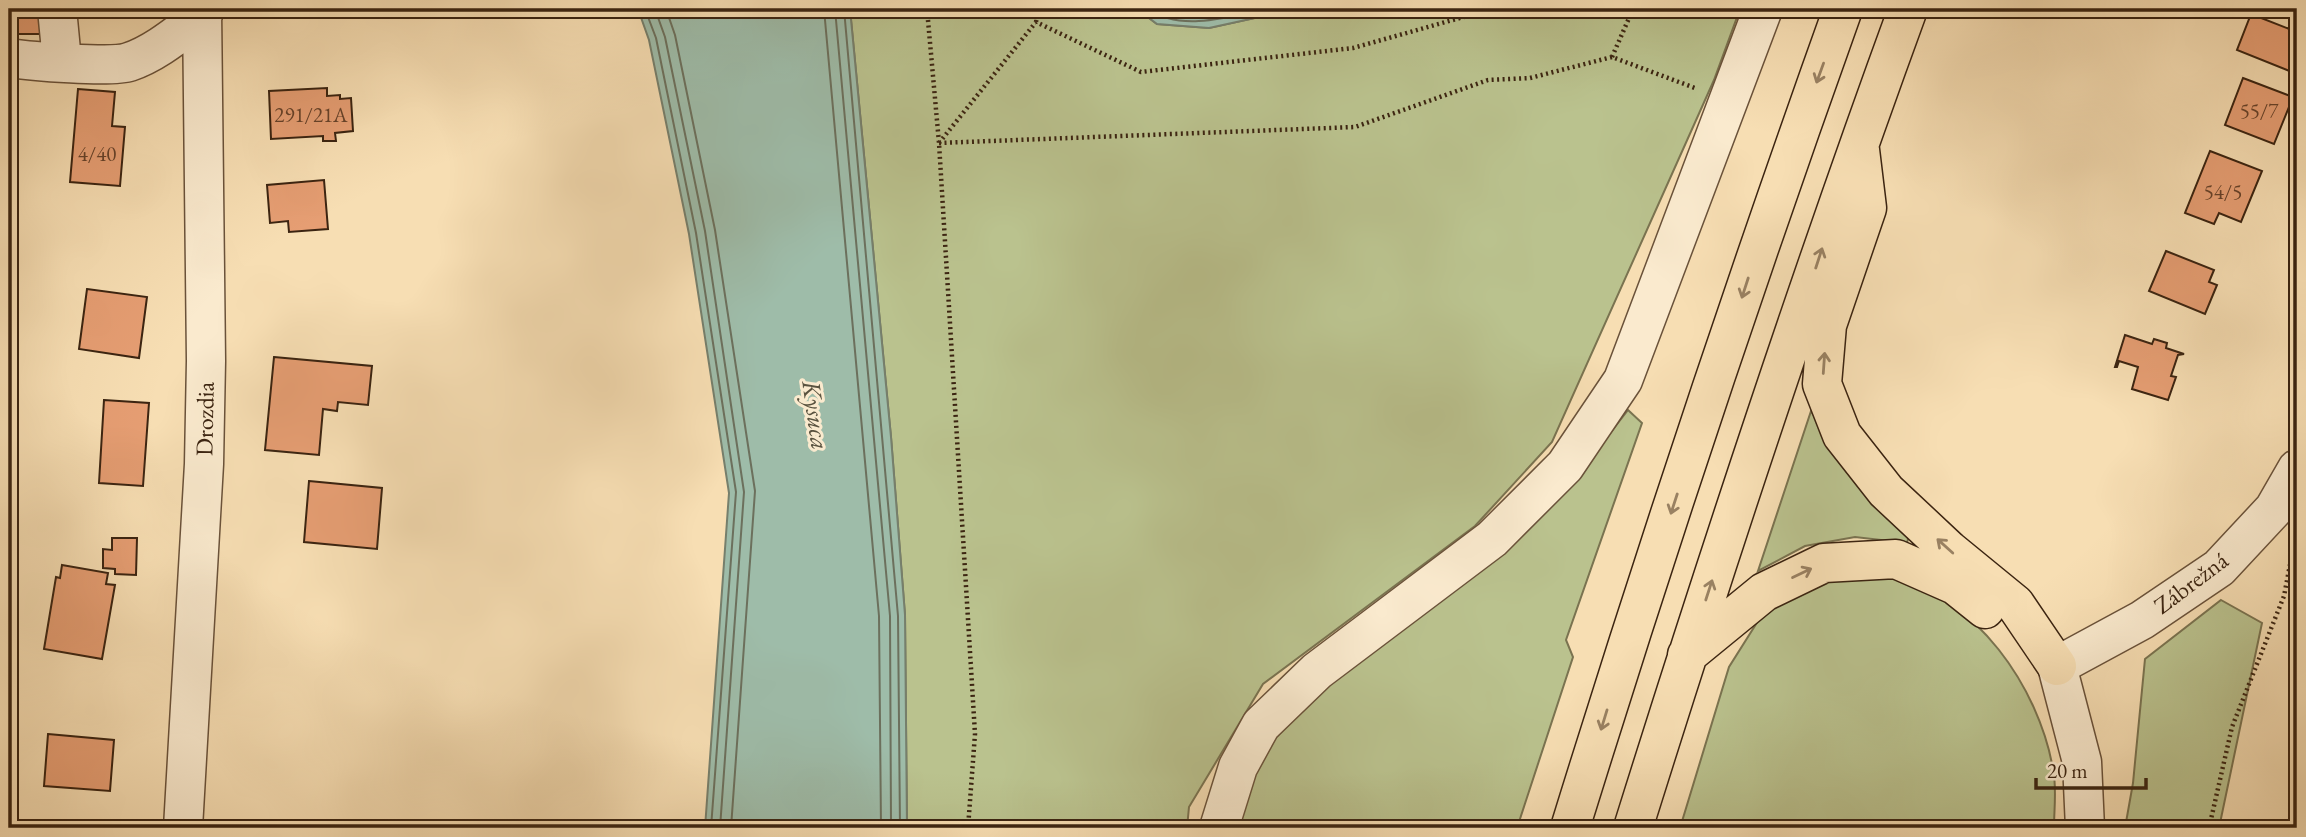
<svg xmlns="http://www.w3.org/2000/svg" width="2306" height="837" viewBox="0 0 2306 837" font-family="'EB Garamond',serif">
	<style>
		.green { fill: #bac28e; stroke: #7a7350; stroke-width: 2 }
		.water { fill: #9ebca9; stroke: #767f6c; stroke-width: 2 }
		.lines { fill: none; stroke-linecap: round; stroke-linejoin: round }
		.shore { stroke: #6c705d; stroke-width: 2 }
		.building { fill: #e69e73; stroke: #3b2411; stroke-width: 2 }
		.minor-casing { stroke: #6a523a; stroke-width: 41 }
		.major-casing { stroke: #3b2411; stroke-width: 41 }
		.path { stroke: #3b2411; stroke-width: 4.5; stroke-dasharray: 2 3.5; stroke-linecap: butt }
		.minor { stroke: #faeace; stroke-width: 38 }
		.major { stroke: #f7deb3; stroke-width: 38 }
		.oneway { stroke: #998162 }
		.labels { text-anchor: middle; stroke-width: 6; stroke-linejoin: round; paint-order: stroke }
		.number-label { font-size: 21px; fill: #66422a }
		.street-label { font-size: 24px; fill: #3b2411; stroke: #faeace }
		.water-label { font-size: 26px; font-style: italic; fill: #59523f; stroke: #faeace }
	</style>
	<rect width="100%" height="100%" fill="#f7deb3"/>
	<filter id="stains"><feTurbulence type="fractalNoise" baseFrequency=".00286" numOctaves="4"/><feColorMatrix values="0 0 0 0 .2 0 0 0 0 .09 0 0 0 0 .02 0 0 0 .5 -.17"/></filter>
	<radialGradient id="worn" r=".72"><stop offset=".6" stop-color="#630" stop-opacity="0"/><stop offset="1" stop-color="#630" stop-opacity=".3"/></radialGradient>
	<path class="green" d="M850,9H1137L1157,24L1209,28L1296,9H1740L1714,80L1552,442L1475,526L1263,684L1189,807L1187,828H907L905,615L891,437Z
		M1628,410L1642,423L1566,640L1573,657L1517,828H1237L1246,795L1265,749L1327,684L1570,485Z
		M1811,411L1846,466L1910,531L1907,543L1855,537L1805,546L1758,571Z
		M1848,576C1862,577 1878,575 1891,578C1976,595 2039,688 2053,769C2057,787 2054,809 2054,828H1680L1729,667L1758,621L1800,587Z
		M2221,600L2262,623L2219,828H2125L2133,783L2145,659Z"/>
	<path class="water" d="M638,9H850L891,437L905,615L907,828H705L729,493L689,234L649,40Z
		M1137,9H1296L1209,28L1157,24Z"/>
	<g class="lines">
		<path class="shore" d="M645,9L656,38L696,233L736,492L711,828
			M655,9L665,37L705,231L744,492L720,828
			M666,9L675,35L715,230L755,491L731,828
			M824,9L879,616L881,828
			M835,9L890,616L891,828
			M844,9L898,616L900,828
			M1148,9C1180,32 1229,17 1264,9"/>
	</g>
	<path class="building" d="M290,9H315V14L290,15Z
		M9,14H41V34H9Z
		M2251,14L2297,32V62L2292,72L2237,50Z
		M2243,78L2293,97L2274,144L2225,125Z
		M327,88V96L340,95V99L351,98L353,131L335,133L336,141H323V136L271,139L269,91Z
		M78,89L115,92L112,126L125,127L120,186L70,182Z
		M2210,151L2262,171L2241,222L2219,213L2214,224L2185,213Z
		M324,180L328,229L289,232L288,221L270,223L267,185Z
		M2166,251L2214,270L2209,282L2217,285L2205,314L2149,291Z
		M87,289L147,297L139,358L79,349Z
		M2125,335L2152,344L2154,339L2167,343L2166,348L2184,354L2178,355L2171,376L2176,377L2168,400L2132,389L2138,367L2119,361L2117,367H2115Z
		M274,357L372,366L368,405L338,402L337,411L323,409L319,455L265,450Z
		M104,400L149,403L143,486L99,483Z
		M309,481L382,488L377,549L304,542Z
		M112,538H137L136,575L115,574V569L103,568V549L112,550Z
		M62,565L108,573L106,584L115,585L102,659L44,649L56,577L60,578Z
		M48,734L114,740L110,791L44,786Z"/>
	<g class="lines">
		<g class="minor-casing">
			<path id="minor" d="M57,9L62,61
				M9,58C29,61 112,68 129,62C156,53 180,32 203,15
				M183,828L204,464L206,361L202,9
				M1219,828L1238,767L1261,725L1317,671L1492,539L1565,466L1623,380L1763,9
				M2085,828L2082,762L2057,666L2142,620L2219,568L2274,509L2297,469"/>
		</g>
		<g class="major-casing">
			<path id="major" d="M1860,150L1867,208L1827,325L1822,384L1842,435L1886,491L1949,550L2015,604L2057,666
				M1687,655L1764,592L1824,563L1896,559L1955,585L1985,609
				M1570,828C1655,553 1746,280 1843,9
				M1633,828C1719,553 1809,280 1908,9"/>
		</g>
		<path class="path" d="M927,9L939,143L975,734L968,828
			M1036,22L1038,9
			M1612,57L1633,9
			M939,143L1355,127L1488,80L1530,78L1612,57L1695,88
			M939,143L1036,22L1141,72L1353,48L1492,9
			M2209,828L2232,727L2284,596L2294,544"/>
		<use href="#minor" class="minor"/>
		<use href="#major" class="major"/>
	</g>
	<defs><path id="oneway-shaft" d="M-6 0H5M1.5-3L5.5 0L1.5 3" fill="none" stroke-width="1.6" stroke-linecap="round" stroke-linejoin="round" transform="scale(1.75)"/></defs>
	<g class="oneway">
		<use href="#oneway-shaft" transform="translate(1820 73) rotate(110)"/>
		<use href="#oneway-shaft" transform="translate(1819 258) rotate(-72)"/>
		<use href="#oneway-shaft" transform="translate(1745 288) rotate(108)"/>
		<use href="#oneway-shaft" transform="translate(1824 363) rotate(-86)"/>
		<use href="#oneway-shaft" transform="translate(1674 504) rotate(108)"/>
		<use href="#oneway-shaft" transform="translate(1945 546) rotate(-138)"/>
		<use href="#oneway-shaft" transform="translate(1802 573) rotate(-26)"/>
		<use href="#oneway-shaft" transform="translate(1709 590) rotate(-72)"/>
		<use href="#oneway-shaft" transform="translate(1604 720) rotate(107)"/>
	</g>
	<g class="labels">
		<g class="number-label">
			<text x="2259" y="118">55/7</text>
			<text x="311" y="122">291/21A</text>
			<text x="97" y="161">4/40</text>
			<text x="2223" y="199">54/5</text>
		</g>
		<g class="street-label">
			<text transform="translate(205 419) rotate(-89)" y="8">Drozdia</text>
			<text transform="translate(2191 583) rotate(-37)" y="8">Zábrežná</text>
		</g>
		<g class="water-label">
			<text transform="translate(816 415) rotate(82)" y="9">Kysuca</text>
		</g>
	</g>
	<rect width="2306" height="837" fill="none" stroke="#f7deb3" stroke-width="35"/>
	<rect x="10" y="10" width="2285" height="816" fill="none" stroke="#3b2411" stroke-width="3.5"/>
	<rect x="18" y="18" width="2271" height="802" fill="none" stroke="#3b2411" stroke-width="2"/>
	<path d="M2036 778v10h110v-10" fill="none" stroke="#3b2411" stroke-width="3.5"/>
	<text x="2047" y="778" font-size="21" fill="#3b2411" stroke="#faeace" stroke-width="5" paint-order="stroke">20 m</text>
	<rect width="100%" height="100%" filter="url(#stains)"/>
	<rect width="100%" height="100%" fill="url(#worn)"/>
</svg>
